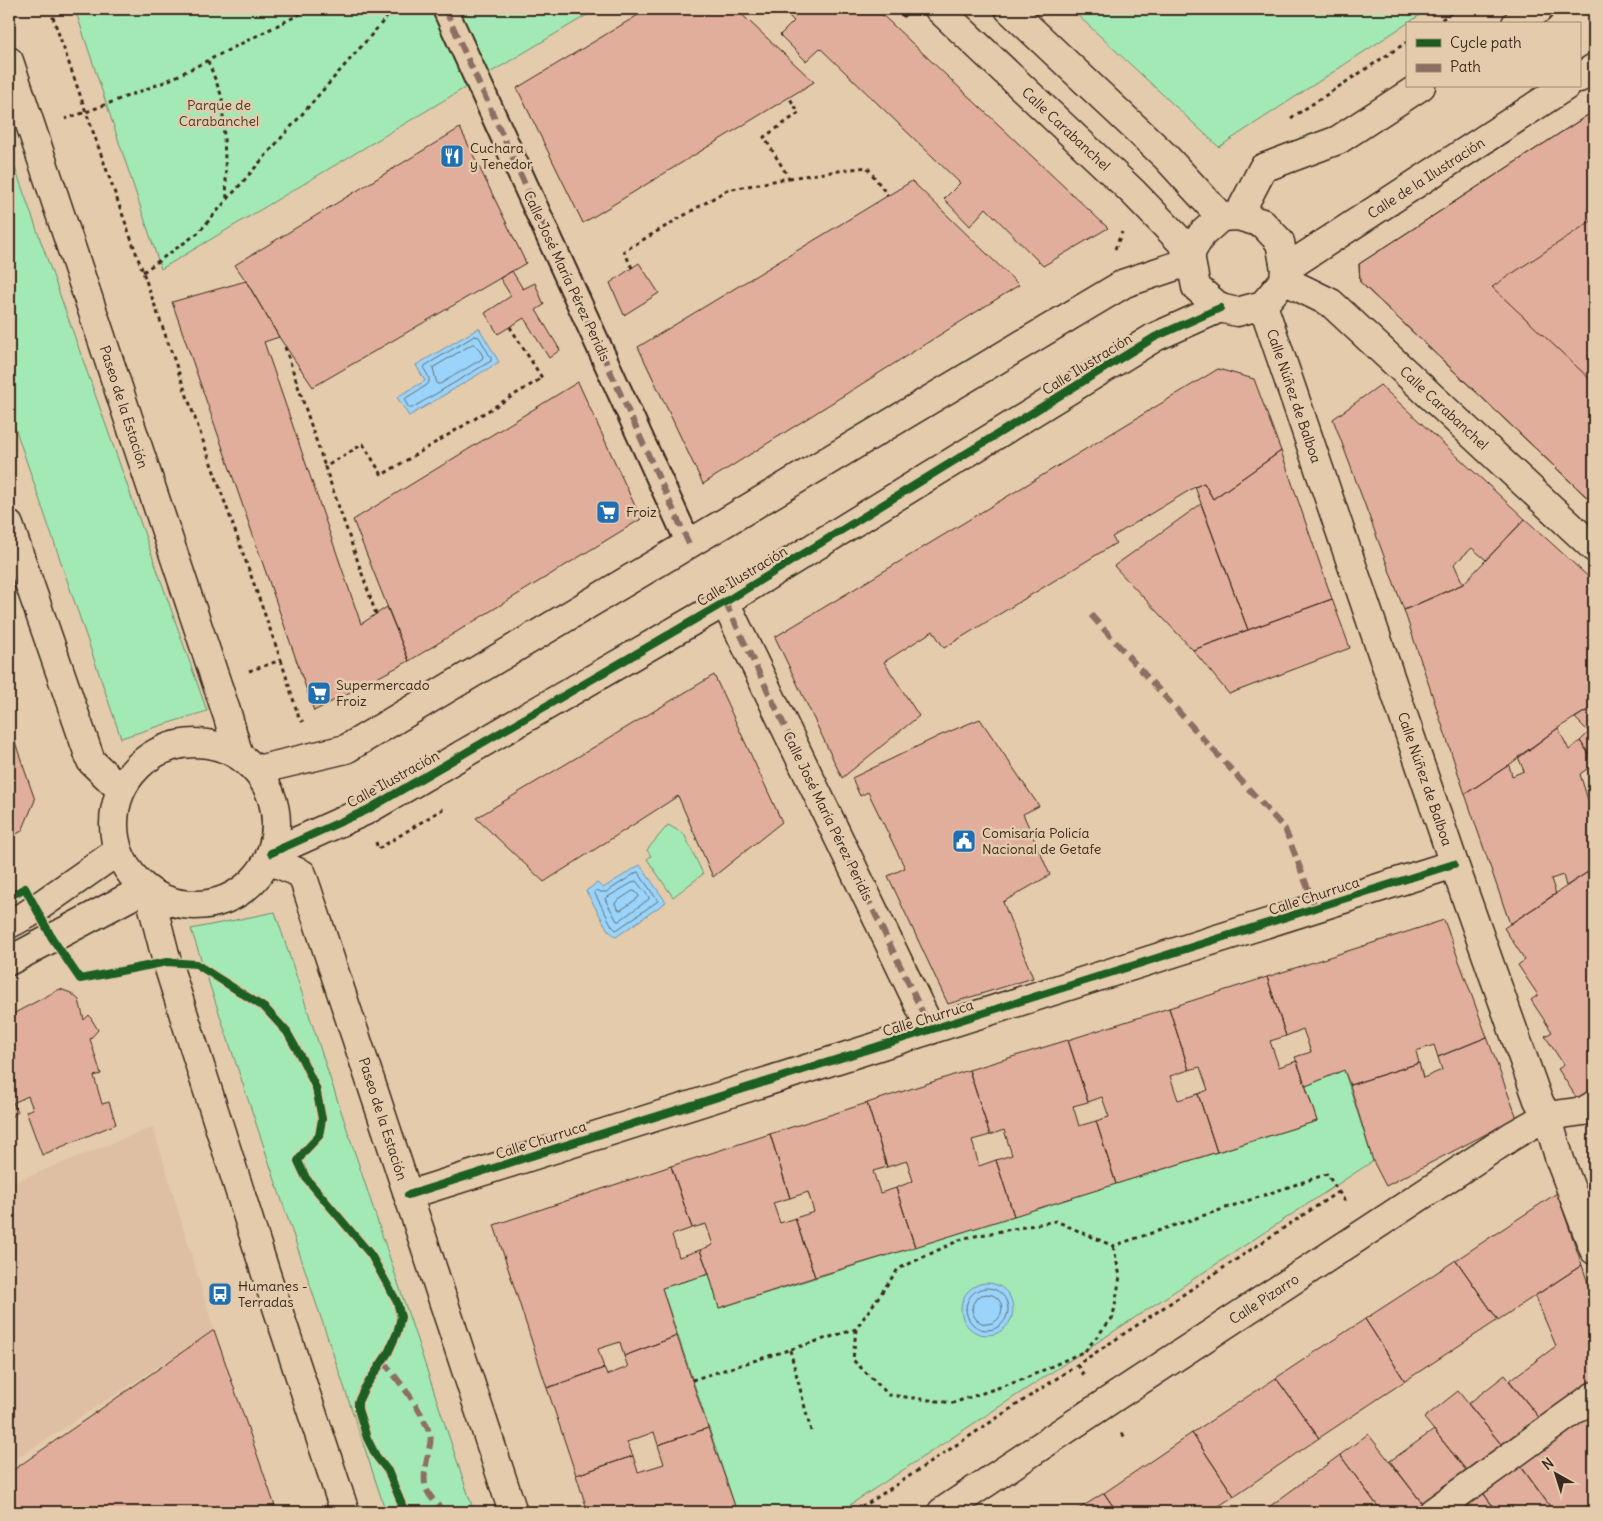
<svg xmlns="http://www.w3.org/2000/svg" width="1603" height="1521" viewBox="0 0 1603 1521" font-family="Delius,sans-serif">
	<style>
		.built { fill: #dfbfa4 }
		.green { fill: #a3e9b5; stroke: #6f8a6a }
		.water { fill: #9ad4fa; stroke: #7490a2 }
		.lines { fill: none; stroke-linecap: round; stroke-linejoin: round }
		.shore { stroke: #616e76; stroke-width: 1 }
		.building { fill: #e1ae9c; stroke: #3b2a1e }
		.pedestrian-casing { stroke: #3b2a1e; stroke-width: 28 }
		.minor-casing { stroke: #3b2a1e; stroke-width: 31 }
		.tertiary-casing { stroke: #3b2a1e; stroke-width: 31 }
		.path { stroke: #3b2a1e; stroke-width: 3; stroke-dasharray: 4 4; stroke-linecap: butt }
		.pedestrian { stroke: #e3cbac; stroke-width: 24 }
		.minor { stroke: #e3cbac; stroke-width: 28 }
		.tertiary { stroke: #e3cbac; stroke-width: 28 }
		.quiet { stroke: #8d6e63; stroke-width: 6; stroke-dasharray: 12 6; stroke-linecap: butt }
		.cycleway-casing { stroke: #e3cbac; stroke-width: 11 }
		.cycleway { stroke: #1b5e20; stroke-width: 8 }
		.labels { text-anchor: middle; stroke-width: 5; stroke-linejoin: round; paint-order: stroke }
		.park-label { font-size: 14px; fill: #453d2d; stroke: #e3cbac }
		.street-label { font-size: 14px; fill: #3b2a1e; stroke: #e3cbac }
		.poi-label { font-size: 14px; fill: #3b2a1e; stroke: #e3cbac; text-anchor: start }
	</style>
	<rect width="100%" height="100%" fill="#e3cbac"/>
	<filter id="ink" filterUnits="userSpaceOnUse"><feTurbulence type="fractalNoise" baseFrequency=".02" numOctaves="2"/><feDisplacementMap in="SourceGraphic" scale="10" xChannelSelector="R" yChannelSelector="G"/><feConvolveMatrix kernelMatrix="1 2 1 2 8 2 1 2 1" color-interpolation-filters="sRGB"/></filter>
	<g filter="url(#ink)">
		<path class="built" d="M153,1127L214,1330L9,1464V1184Z"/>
		<path class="green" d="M75,9H597L161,269Z
			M1071,9H1429L1219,147Z
			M9,151L207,711L121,738L9,410Z
			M668,825L684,834L703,874L673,897L647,859L651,856L647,850Z
			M275,912L474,1512H386L191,929Z
			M1344,1070L1373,1161L839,1512H737L662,1288L709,1274L719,1308L1317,1121L1306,1086Z"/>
		<path class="water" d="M479,328L499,362L409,416L397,397L425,381L416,365Z
			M640,865L666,902L616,937L608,930L586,891L597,883L603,888Z
			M961 1309a26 26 0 1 1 52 0a26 26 0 1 1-52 0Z"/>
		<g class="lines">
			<path class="shore" d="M475,336L479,337L491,358V361L412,408H409L405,401L406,398L427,385C432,380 427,374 424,369L425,366Z
				M473,344L476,345L483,356L482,359L440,384H437L433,368Z
				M638,872L658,901L618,929L616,930L612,926L594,892L597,890L601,892H606Z
				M636,881L649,897V899L619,921H617L605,899Z
				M633,891L636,892L639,896L638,898L621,910H619L615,904L616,902Z
				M966 1309a21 21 0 1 1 42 0a21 21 0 1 1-42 0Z
				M972 1309a15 15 0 1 1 30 0a15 15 0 1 1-30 0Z"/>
		</g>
		<path class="building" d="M648,9H736L814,82L583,223L517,88Z
			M782,9H876L1108,228L1043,266L986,208L970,226L944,199L960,183L820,48L806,61L780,35L794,21Z
			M1594,111V219L1492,287L1594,383V504L1360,282L1359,264Z
			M1594,111V504L1360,282L1359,264Z
			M460,128L526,263L313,387L279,337L246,281L235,265Z
			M912,181L1019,285L703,484L638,347Z
			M639,263L659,293L624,315L610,283Z
			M512,271L523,289L535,283L544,305L536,310L560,350L549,358L524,318L498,334L485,313L511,296L500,278Z
			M246,281L279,337L264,342L361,624L387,607L409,661L314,711L172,302Z
			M1218,369L1254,379L1281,451L1213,499L1204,483L1195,487L1112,537L1116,543L944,648L933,631L884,662L919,716L842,778L775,637Z
			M578,382L641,519L409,661L353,520Z
			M1380,385L1525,519L1486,560L1472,548L1454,564L1463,584L1404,610L1333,419Z
			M1281,451L1332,599L1248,630L1195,487L1204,483L1213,499Z
			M1201,504L1248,630L1193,650L1114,566Z
			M1525,519L1594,582V706L1558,728L1509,765L1465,794L1404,610L1463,584Z
			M1332,599L1350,648L1229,694L1193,650Z
			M714,675L782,822L713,877L678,796L544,882L476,818Z
			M1594,706V761L1580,741L1589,732L1575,718Z
			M980,719L1039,806L1023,814L1050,875L1003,902L1033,978L948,1004L888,876L905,868L868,792L860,796L852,778L941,735Z
			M9,725L35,800L22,831L9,838Z
			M1558,728L1569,750L1580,741L1594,761V764L1580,774L1593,816L1594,815V868L1566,886L1563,875L1551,879L1556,894L1510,924L1465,794L1509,765L1512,776L1524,771L1518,757Z
			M1594,868V1098L1582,1106L1558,1069L1564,1065L1545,1036L1552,1032L1531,1000L1538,995L1518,965L1525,960L1504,928Z
			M1444,920L1487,1037L1438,1057L1434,1045L1416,1051L1419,1063L1350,1085L1344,1070L1306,1086L1295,1057L1311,1052L1303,1029L1286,1036L1267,977Z
			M1267,977L1286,1036L1270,1041L1279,1067L1297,1061L1317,1121L1217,1152L1198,1094L1208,1090L1200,1067L1189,1070L1169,1008Z
			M60,989L71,993L79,1000L84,1020L89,1015L98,1030L90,1039L101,1074L94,1076L102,1104L109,1102L116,1124L42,1155L26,1111L33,1109L28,1096L13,1103L18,1112L9,1118V1016Z
			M1169,1008L1189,1070L1170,1076L1178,1100L1198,1094L1217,1152L1116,1184L1096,1121L1109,1117L1102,1097L1088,1102L1068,1040Z
			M1487,1037L1517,1118L1386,1186L1373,1161L1350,1085L1419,1063L1423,1078L1442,1070L1438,1057Z
			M1068,1040L1088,1102L1073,1106L1079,1126L1096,1121L1116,1184L1014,1216L996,1160L1012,1155L1004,1130L990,1135L969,1070Z
			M969,1070L990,1135L972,1140L979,1166L996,1160L1014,1216L915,1247L896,1188L913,1181L907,1161L887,1167L867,1103Z
			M867,1103L887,1167L873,1171L880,1193L896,1188L915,1247L815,1277L795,1218L814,1212L808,1192L790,1198L770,1134Z
			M770,1134L790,1198L773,1203L780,1223L795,1218L815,1277L719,1308L709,1274L700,1250L713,1245L706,1224L692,1228L671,1166Z
			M671,1166L692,1228L672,1235L679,1257L700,1250L709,1274L662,1288L677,1336L624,1356L620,1342L598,1349L604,1368L547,1388L494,1225Z
			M1557,1193L1582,1265L1498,1320L1456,1260Z
			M1456,1260L1498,1320L1405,1381L1365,1319Z
			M1582,1265L1594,1302V1383L1542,1421L1509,1381L1556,1346L1535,1296Z
			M1365,1319L1405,1381L1319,1438L1276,1378Z
			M214,1330L277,1512H9V1473Z
			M677,1336L708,1428L658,1445L654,1432L627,1442L633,1456L576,1475L547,1388L604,1368L607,1375L628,1367L624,1356Z
			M1505,1375L1542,1421L1505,1449L1468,1404Z
			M1276,1378L1319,1438L1234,1496L1192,1433Z
			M1458,1391L1505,1449L1470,1475L1424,1418Z
			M1594,1409V1512H1554L1519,1464Z
			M708,1428L737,1512H588L576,1475L633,1456L638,1472L664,1464L658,1445Z
			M1434,1430L1470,1475L1426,1508L1390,1461Z
			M1192,1433L1234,1496L1210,1512H1117L1104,1493Z
			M1368,1434L1426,1508L1420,1512H1382L1340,1455Z
			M1340,1455L1382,1512H1262Z
			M1516,1459L1554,1512H1497L1479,1487Z
			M1479,1487L1497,1512H1443Z
			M1104,1493L1117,1512H1074Z"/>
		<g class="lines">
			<g class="pedestrian-casing">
				<path id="pedestrian" d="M445,9L689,544"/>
			</g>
			<g class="minor-casing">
				<path id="minor" d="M939,9L1133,192L1191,252
					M1009,9L1166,157L1221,217
					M1516,24L1539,9
					M1579,78L1594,68
					M1238,216L1262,223L1280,242L1285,269L1284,280L1263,305L1237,312L1220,308L1196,287L1191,261V252L1202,234L1221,217Z
					M1238,216L1263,168L1338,140L1421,86
					M1285,269L1566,86
					M1284,280L1331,303L1594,548
					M1263,305L1454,864L1538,1100L1547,1116L1560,1160L1594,1250
					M725,602L931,1030
					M257,770L346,749L1125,283L1191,261
					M271,853L367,810L725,602L1155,337L1220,308
					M9,924L28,914L118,851
					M9,961L144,889
					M408,1195L1454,864
					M942,1512L1104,1404L1512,1136L1547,1116L1584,1111L1594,1105
					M1433,1512L1594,1396"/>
			</g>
			<g class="tertiary-casing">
				<path id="tertiary" d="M9,61L228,717L238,753
					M9,525L91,761L120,789
					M114 824a81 81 0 1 1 162 0a81 81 0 1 1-162 0Z
					M269,860L302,874L513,1512
					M149,892L167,962L266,1274L345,1512"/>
			</g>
			<path class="path" d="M50,9L86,112L65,119
				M896,9L905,17
				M1435,24L1457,9
				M208,61L222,97L227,200
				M1291,118L1407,42
				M789,178L867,167L888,196
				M1115,249L1122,232
				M632,268L624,251L727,190L789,178L764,137L799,113L789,97
				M143,272L198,233L394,9
				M285,347L325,467
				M376,614L325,467L363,444L382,475L542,378L510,327
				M281,660L299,718L303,722
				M249,671L281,660L86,112L167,81L310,9
				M376,842L378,849L446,807
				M856,1329L853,1360L889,1395L953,1403L1024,1379L1085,1351L1113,1317L1120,1276L1113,1246
				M790,1350L811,1431
				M1077,1365L1084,1375
				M692,1380L856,1329L898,1269L964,1238L1056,1221L1113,1246L1327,1174L1346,1203
				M1122,1433L1126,1439
				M855,1512L1338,1192"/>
			<use href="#pedestrian" class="pedestrian"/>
			<use href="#minor" class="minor"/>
			<use href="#tertiary" class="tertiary"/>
			<path class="quiet" d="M445,9L689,544
				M725,602L931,1030
				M1091,615L1285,829L1316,909
				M383,1361C401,1384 421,1407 430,1435C432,1441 429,1448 428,1454C422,1485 422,1489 444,1512"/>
			<g class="cycleway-casing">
				<path id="cycleway" d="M271,853L367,810L725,602L1155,337L1220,308
					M9,897L25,888L52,938L80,979L167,962L196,964L265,1008L287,1032L302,1059L316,1088L322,1119L319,1136L304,1152L298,1161L306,1178L371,1255L397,1302L401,1317L397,1333L388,1353L364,1389L358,1402V1409L367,1438L376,1456L388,1471L405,1512
					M408,1195L1454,864"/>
			</g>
			<use href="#cycleway" class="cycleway"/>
		</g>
	</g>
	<defs>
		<g id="restaurant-square" transform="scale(1.25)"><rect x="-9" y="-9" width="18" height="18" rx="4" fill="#1f6fb2" stroke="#e3cbac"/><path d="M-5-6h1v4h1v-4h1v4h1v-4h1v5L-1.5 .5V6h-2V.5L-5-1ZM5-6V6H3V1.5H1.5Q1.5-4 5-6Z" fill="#fff"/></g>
		<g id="supermarket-square" transform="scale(1.25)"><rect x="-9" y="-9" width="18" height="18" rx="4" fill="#1f6fb2" stroke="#e3cbac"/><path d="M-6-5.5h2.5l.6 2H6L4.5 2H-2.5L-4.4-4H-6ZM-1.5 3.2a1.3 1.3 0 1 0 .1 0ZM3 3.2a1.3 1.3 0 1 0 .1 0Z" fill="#fff"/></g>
		<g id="civic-square" transform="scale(1.25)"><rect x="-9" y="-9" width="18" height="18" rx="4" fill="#1f6fb2" stroke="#e3cbac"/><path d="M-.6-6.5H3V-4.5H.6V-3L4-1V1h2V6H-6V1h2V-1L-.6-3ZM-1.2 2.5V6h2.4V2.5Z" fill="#fff"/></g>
		<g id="bus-square" transform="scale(1.25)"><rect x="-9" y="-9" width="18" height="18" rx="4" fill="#1f6fb2" stroke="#e3cbac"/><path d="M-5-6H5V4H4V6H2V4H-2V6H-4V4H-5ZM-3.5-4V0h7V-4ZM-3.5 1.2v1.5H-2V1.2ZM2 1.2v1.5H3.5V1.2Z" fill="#fff"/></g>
	</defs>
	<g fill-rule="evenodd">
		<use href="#restaurant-square" x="452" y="156"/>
		<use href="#supermarket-square" x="608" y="512"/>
		<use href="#supermarket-square" x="319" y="693"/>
		<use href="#civic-square" x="964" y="841"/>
		<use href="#bus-square" x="220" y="1294"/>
	</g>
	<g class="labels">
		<g class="park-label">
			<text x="219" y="110">Parque de<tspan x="219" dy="16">Carabanchel</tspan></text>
		</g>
		<g class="street-label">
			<text transform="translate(1066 129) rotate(43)" y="5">Calle Carabanchel</text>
			<text transform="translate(1426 178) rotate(-33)" y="5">Calle de la Ilustración</text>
			<text transform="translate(567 276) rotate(65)" y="5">Calle José María Pérez Peridis</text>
			<text transform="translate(1087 364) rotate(-32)" y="5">Calle Ilustración</text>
			<text transform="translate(1294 396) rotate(71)" y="5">Calle Núñez de Balboa</text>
			<text transform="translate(124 407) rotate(72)" y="5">Paseo de la Estación</text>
			<text transform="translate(1444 408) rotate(43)" y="5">Calle Carabanchel</text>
			<text transform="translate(742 576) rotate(-31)" y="5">Calle Ilustración</text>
			<text transform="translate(393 779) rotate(-29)" y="5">Calle Ilustración</text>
			<text transform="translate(1425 779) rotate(71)" y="5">Calle Núñez de Balboa</text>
			<text transform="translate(828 816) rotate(64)" y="5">Calle José María Pérez Peridis</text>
			<text transform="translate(1314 896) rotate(-18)" y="5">Calle Churruca</text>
			<text transform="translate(928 1018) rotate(-17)" y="5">Calle Churruca</text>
			<text transform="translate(383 1119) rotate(72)" y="5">Paseo de la Estación</text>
			<text transform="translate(541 1140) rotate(-18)" y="5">Calle Churruca</text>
			<text transform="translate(1264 1299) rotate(-33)" y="5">Calle Pizarro</text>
		</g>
		<g class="poi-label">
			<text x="470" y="153">Cuchara<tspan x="470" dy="16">y Tenedor</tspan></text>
			<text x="626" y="517">Froiz</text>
			<text x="336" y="690">Supermercado<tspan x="336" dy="16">Froiz</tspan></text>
			<text x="982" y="838">Comisaría Policía<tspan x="982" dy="16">Nacional de Getafe</tspan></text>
			<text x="238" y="1291">Humanes -<tspan x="238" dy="16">Terradas</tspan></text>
		</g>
	</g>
	<rect width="1603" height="1521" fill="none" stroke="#e3cbac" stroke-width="30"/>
	<rect x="15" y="15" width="1573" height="1491" fill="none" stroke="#3b2a1e" stroke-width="2" filter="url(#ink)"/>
	<rect x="1406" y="22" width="175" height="65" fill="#e3cbac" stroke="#a08b73"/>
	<rect x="1416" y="39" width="25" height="8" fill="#1b5e20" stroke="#a08b73"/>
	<text x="1450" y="48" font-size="15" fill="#3b2a1e">Cycle path</text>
	<rect x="1416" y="64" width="25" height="8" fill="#8d6e63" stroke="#a08b73"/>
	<text x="1450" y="72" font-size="15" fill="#3b2a1e">Path</text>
	<g transform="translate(1556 1474) rotate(321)" stroke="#e3cbac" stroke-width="4" paint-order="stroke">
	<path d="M0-4L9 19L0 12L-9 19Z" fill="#3b2a1e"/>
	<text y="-8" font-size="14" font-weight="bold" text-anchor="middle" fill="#3b2a1e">N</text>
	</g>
</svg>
